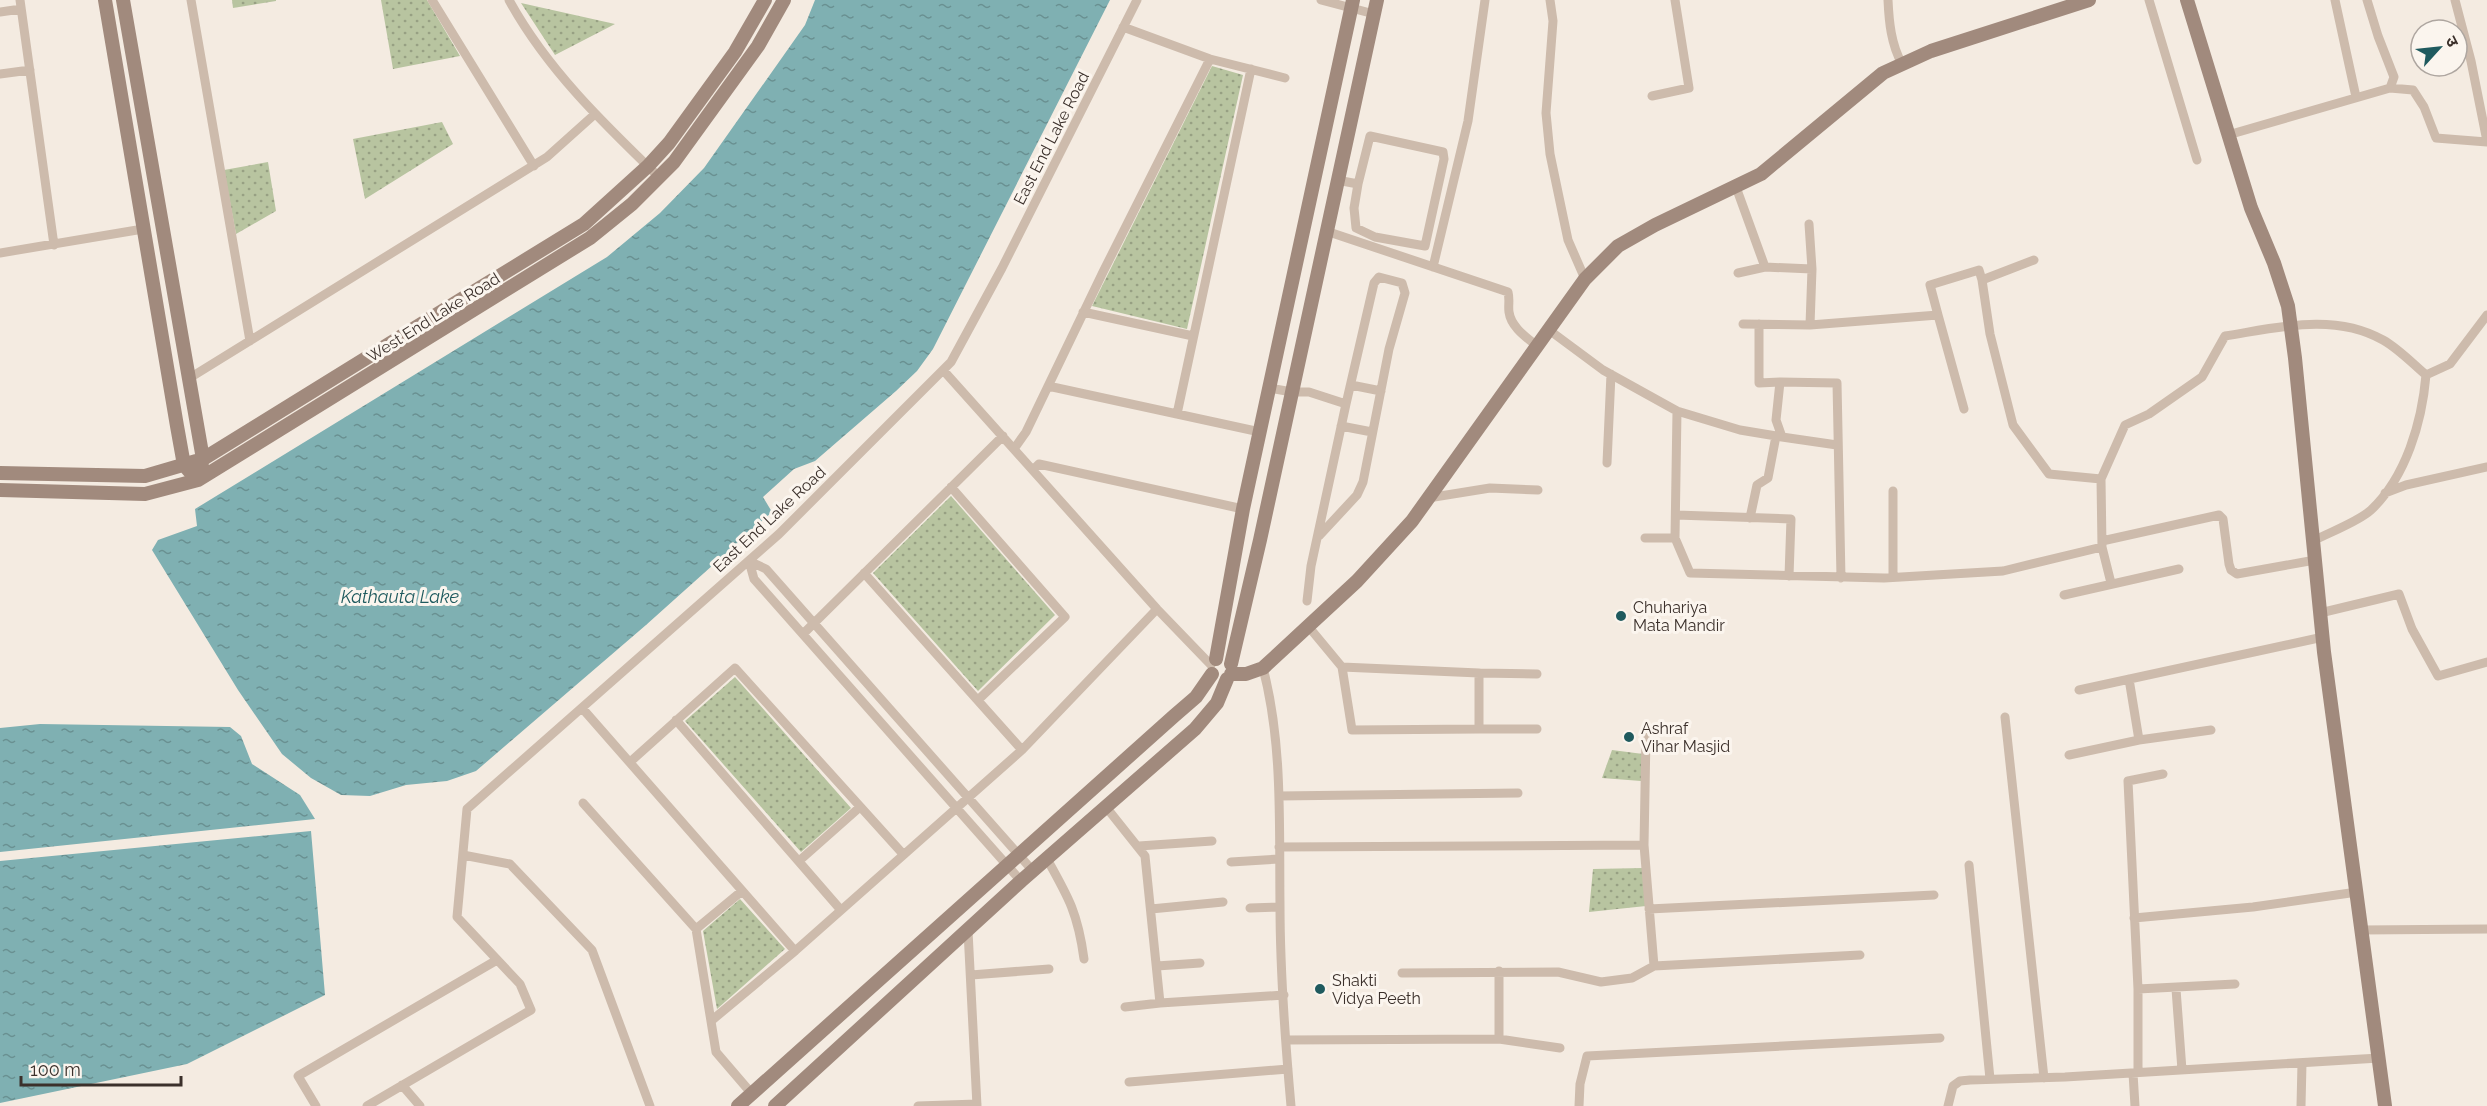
<svg xmlns="http://www.w3.org/2000/svg" width="2487" height="1106" viewBox="0 0 2487 1106" font-family="Raleway,'Noto Sans Devanagari',sans-serif">
	<style>
		.park { fill: url(#park-dots) }
		.water { fill: url(#water-ripples) }
		.lines { fill: none; stroke-linecap: round; stroke-linejoin: round }
		.street { stroke: #cdbbac; stroke-width: 9 }
		.secondary { stroke: #a18a7d; stroke-width: 14 }
		.poi-dot { fill: #1f5a5e; stroke: #fbf5ee; stroke-width: 2 }
		.labels { text-anchor: middle; stroke-width: 6; stroke-linejoin: round; paint-order: stroke }
		.street-label { font-size: 16px; fill: #3b302b; stroke: #fbf5ee }
		.poi-label { font-size: 16px; fill: #3b302b; stroke: #fbf5ee; text-anchor: start }
		.water-label { font-size: 18px; font-style: italic; fill: #1f5a5e; stroke: #fbf5ee }
	</style>
	<defs>
		<pattern id="park-dots" width="8" height="8" patternUnits="userSpaceOnUse" patternTransform="scale(1.5)"><rect width="8" height="8" fill="#b8c4a0"/><path d="M2 2h.1M6 6h.1" fill="none" stroke="#97a083" stroke-width="1.8" stroke-linecap="round"/></pattern>
		<pattern id="water-ripples" width="26" height="14" patternUnits="userSpaceOnUse" patternTransform="scale(1.5)"><rect width="26" height="14" fill="#7fb0b2"/><path d="M2 4q2-2 4 0t4 0M15 11q2-2 4 0t4 0" fill="none" stroke="#699091"/></pattern>
	</defs>
	<rect width="100%" height="100%" fill="#f4ebe1"/>
	<path class="park" d="M232,0H276V1L233,8Z
		M381,0H427L460,56L393,69Z
		M521,3L615,24L555,55Z
		M1212,66L1243,75L1187,329L1092,306Z
		M442,122L453,144L365,199L353,139Z
		M268,162L276,211L236,234L224,170Z
		M951,496L1055,615L978,691L873,573Z
		M735,677L851,808L801,852L685,721Z
		M1612,750L1643,754L1641,781L1602,778Z
		M1643,868L1646,906L1589,912L1593,869Z
		M740,899L785,949L717,1009L703,931Z"/>
	<path class="water" d="M815,0H1110L933,349L917,371L896,391L815,461L794,469L763,497L772,512L646,625L476,771L447,781L406,785L370,796L341,795L311,778L282,754L238,690L152,550L158,540L197,526L195,509L607,257L660,213L704,168L805,25Z
		M40,724L230,727L241,736L252,764L300,795L315,819L0,852V728Z
		M311,831L325,995L187,1064L0,1103V861Z"/>
	<g class="lines">
		<path class="street" d="M20,0L54,245
			M191,0L250,341
			M432,0L534,166
			M509,0C546,68 603,123 659,177
			M1321,0L1374,14
			M1550,0L1553,21L1546,113L1550,154L1568,240L1585,279
			M1888,0C1889,22 1891,44 1902,64
			M2149,0L2197,160
			M2335,0L2356,97
			M2455,0L2471,61L2487,141
			M0,12L21,9
			M1123,27L1210,59L1285,78
			M0,74L30,70
			M2390,88L2413,90L2424,107L2436,138L2487,142
			M1652,96L1689,88L1675,0
			M2228,135L2390,88L2394,77L2378,36L2367,0
			M1337,180L1358,184L1354,208L1356,228L1375,237L1425,246L1444,159L1443,152L1370,136L1358,184
			M1736,187L1765,267L1812,269L1810,325L1938,315L1930,285L1979,270L1982,280
			M1809,224L1812,269
			M1326,231L1508,292C1510,300 1508,305 1509,312C1511,327 1526,337 1537,346
			M0,253L143,229
			M2034,260L1982,280L1990,334L2013,425L2049,474L2101,479
			M1433,267L1468,121L1485,0
			M1738,273L1765,267
			M1083,312L1193,336
			M1938,315L1964,409
			M1743,324L1810,325
			M1759,324V383L1780,382
			M1549,330L1603,370L1677,411L1675,538H1645
			M943,370L1157,609L1211,665
			M188,379L547,157L595,114
			M1351,385L1381,391
			M1048,386L1260,432
			M1269,388L1292,392H1309L1346,404L1374,283L1379,277L1402,283L1405,293L1389,349L1363,482L1357,495L1319,536
			M1677,411L1740,430L1782,437
			M1177,414L1251,69
			M1341,426L1372,432
			M1837,445L1782,437L1776,420L1780,382L1837,383L1841,578
			M1014,449L1026,432L1103,272L1210,59
			M1607,463L1611,374
			M1033,470L1039,464L1243,509
			M951,487L1065,617L978,700
			M1893,491V577
			M2385,493L2406,485L2487,467
			M1428,498L1490,488L1538,490
			M1676,515L1791,519L1789,576
			M1750,518L1757,485L1768,478L1776,436
			M1675,538L1690,573L1884,578L2003,571L2102,547L2101,479L2125,425L2149,414L2202,377L2225,336C2276,328 2334,312 2383,340C2399,349 2413,364 2426,375
			M2102,541L2219,515L2223,519L2229,564L2231,570L2237,574L2315,560
			M2313,541C2330,532 2358,522 2371,510C2406,477 2422,422 2426,375L2450,364L2487,315
			M2102,547L2111,583
			M749,561L766,569L1033,871
			M749,561L754,579L1021,881
			M864,573L1022,750
			M2064,595L2179,569
			M1307,601L1311,566L1346,404
			M2320,613L2399,594L2412,629L2438,676L2487,662
			M1308,626L1342,667L1479,673V729L1352,730L1342,667
			M803,634L1003,436
			M1263,668C1283,744 1279,826 1280,905C1280,971 1285,1039 1291,1106
			M1479,673L1537,674
			M2129,679L2139,740L2211,730
			M2079,690L2323,637
			M582,708L795,951
			M2005,717L2044,1078
			M676,720L840,909
			M1479,729H1537
			M2069,755L2139,740
			M630,762L735,668L903,854
			M1279,796L1518,793
			M583,803L696,929
			M1106,807L1145,856L1160,1003L1125,1007
			M1644,845L1646,736
			M1139,846L1212,841
			M1279,847L1644,845L1654,966
			M463,855L510,864L592,950L650,1106
			M1047,859C1069,898 1078,914 1084,959
			M799,861L860,807
			M1231,862L1279,859
			M1969,865L1990,1079
			M742,891L696,929L716,1052L752,1094
			M1250,908L1280,907
			M1151,909L1223,902
			M1649,909L1934,895
			M2134,918L2253,907L2357,892
			M2362,930L2487,929
			M968,931L977,1106
			M1157,966L1200,963
			M1402,973L1558,972L1601,982L1632,978L1654,966L1860,955
			M971,975L1049,969
			M2138,989L2235,984
			M2176,989L2182,1070
			M1160,1003L1284,995
			M711,1021L795,951L1022,750L1157,609
			M1499,1039V971
			M1286,1040L1499,1039L1560,1048
			M2138,1072V989L2128,781L2163,774
			M2133,1073L2135,1106
			M1129,1082L1288,1069
			M402,1085L420,1106
			M316,1106L298,1076L497,960
			M367,1106L531,1010L520,984L457,917L467,809L779,534L951,362L1002,268L1137,0
			M918,1106L977,1104
			M1579,1106L1580,1084L1587,1056L1940,1038
			M1948,1106L1953,1086L1960,1081L1970,1080L2065,1077L2379,1058
			M2301,1106L2302,1063"/>
		<path class="secondary" d="M105,0L177,426L184,465L190,472
			M123,0L203,459L201,466
			M2187,0L2251,208L2274,263L2288,306L2295,358L2324,652L2385,1106
			M0,473L145,476L203,459L465,297L584,224L648,166L669,143L735,52L765,0
			M0,490L145,494L198,480L590,238L632,204L674,162L758,46L784,0
			M1216,659L1243,509L1353,0
			M1231,664L1260,540L1377,0
			M1231,674H1246L1263,668L1357,581L1412,521L1585,279L1618,246L1655,225L1761,174L1883,73L1931,51L2089,0
			M738,1106L1174,716L1196,697L1212,674
			M775,1106L1021,881L1195,729L1217,703L1227,679"/>
	</g>
	<g class="poi-dot">
		<circle cx="1621" cy="616" r="6"/>
		<circle cx="1629" cy="737" r="6"/>
		<circle cx="1320" cy="989" r="6"/>
	</g>
	<g class="labels">
		<g class="street-label">
			<text transform="translate(1051 138) rotate(-63)" y="6">East End Lake Road</text>
			<text transform="translate(433 317) rotate(-32)" y="6">West End Lake Road</text>
			<text transform="translate(769 519) rotate(-43)" y="6">East End Lake Road</text>
		</g>
		<g class="poi-label">
			<text x="1633" y="613">Chuhariya<tspan x="1633" dy="18">Mata Mandir</tspan></text>
			<text x="1641" y="734">Ashraf<tspan x="1641" dy="18">Vihar Masjid</tspan></text>
			<text x="1332" y="986">Shakti<tspan x="1332" dy="18">Vidya Peeth</tspan></text>
		</g>
		<g class="water-label">
			<text x="400" y="603">Kathauta Lake</text>
		</g>
	</g>
	<g transform="translate(2439 48) rotate(63)"><circle r="28" fill="#fbf5ee" stroke="#aea6a0" stroke-width="1.5"/>
	<path d="M0-4.5L10 22L0 15L-10 22Z" fill="#1f5a5e"/>
	<text y="-9" font-size="16" font-weight="bold" text-anchor="middle" fill="#3b302b">उ</text>
	</g>
	<path d="M21 1076v9h160v-9" fill="none" stroke="#3b302b" stroke-width="3"/>
	<text x="30" y="1076" font-size="18" fill="#3b302b" stroke="#fbf5ee" stroke-width="4.5" paint-order="stroke">100 m</text>
</svg>
